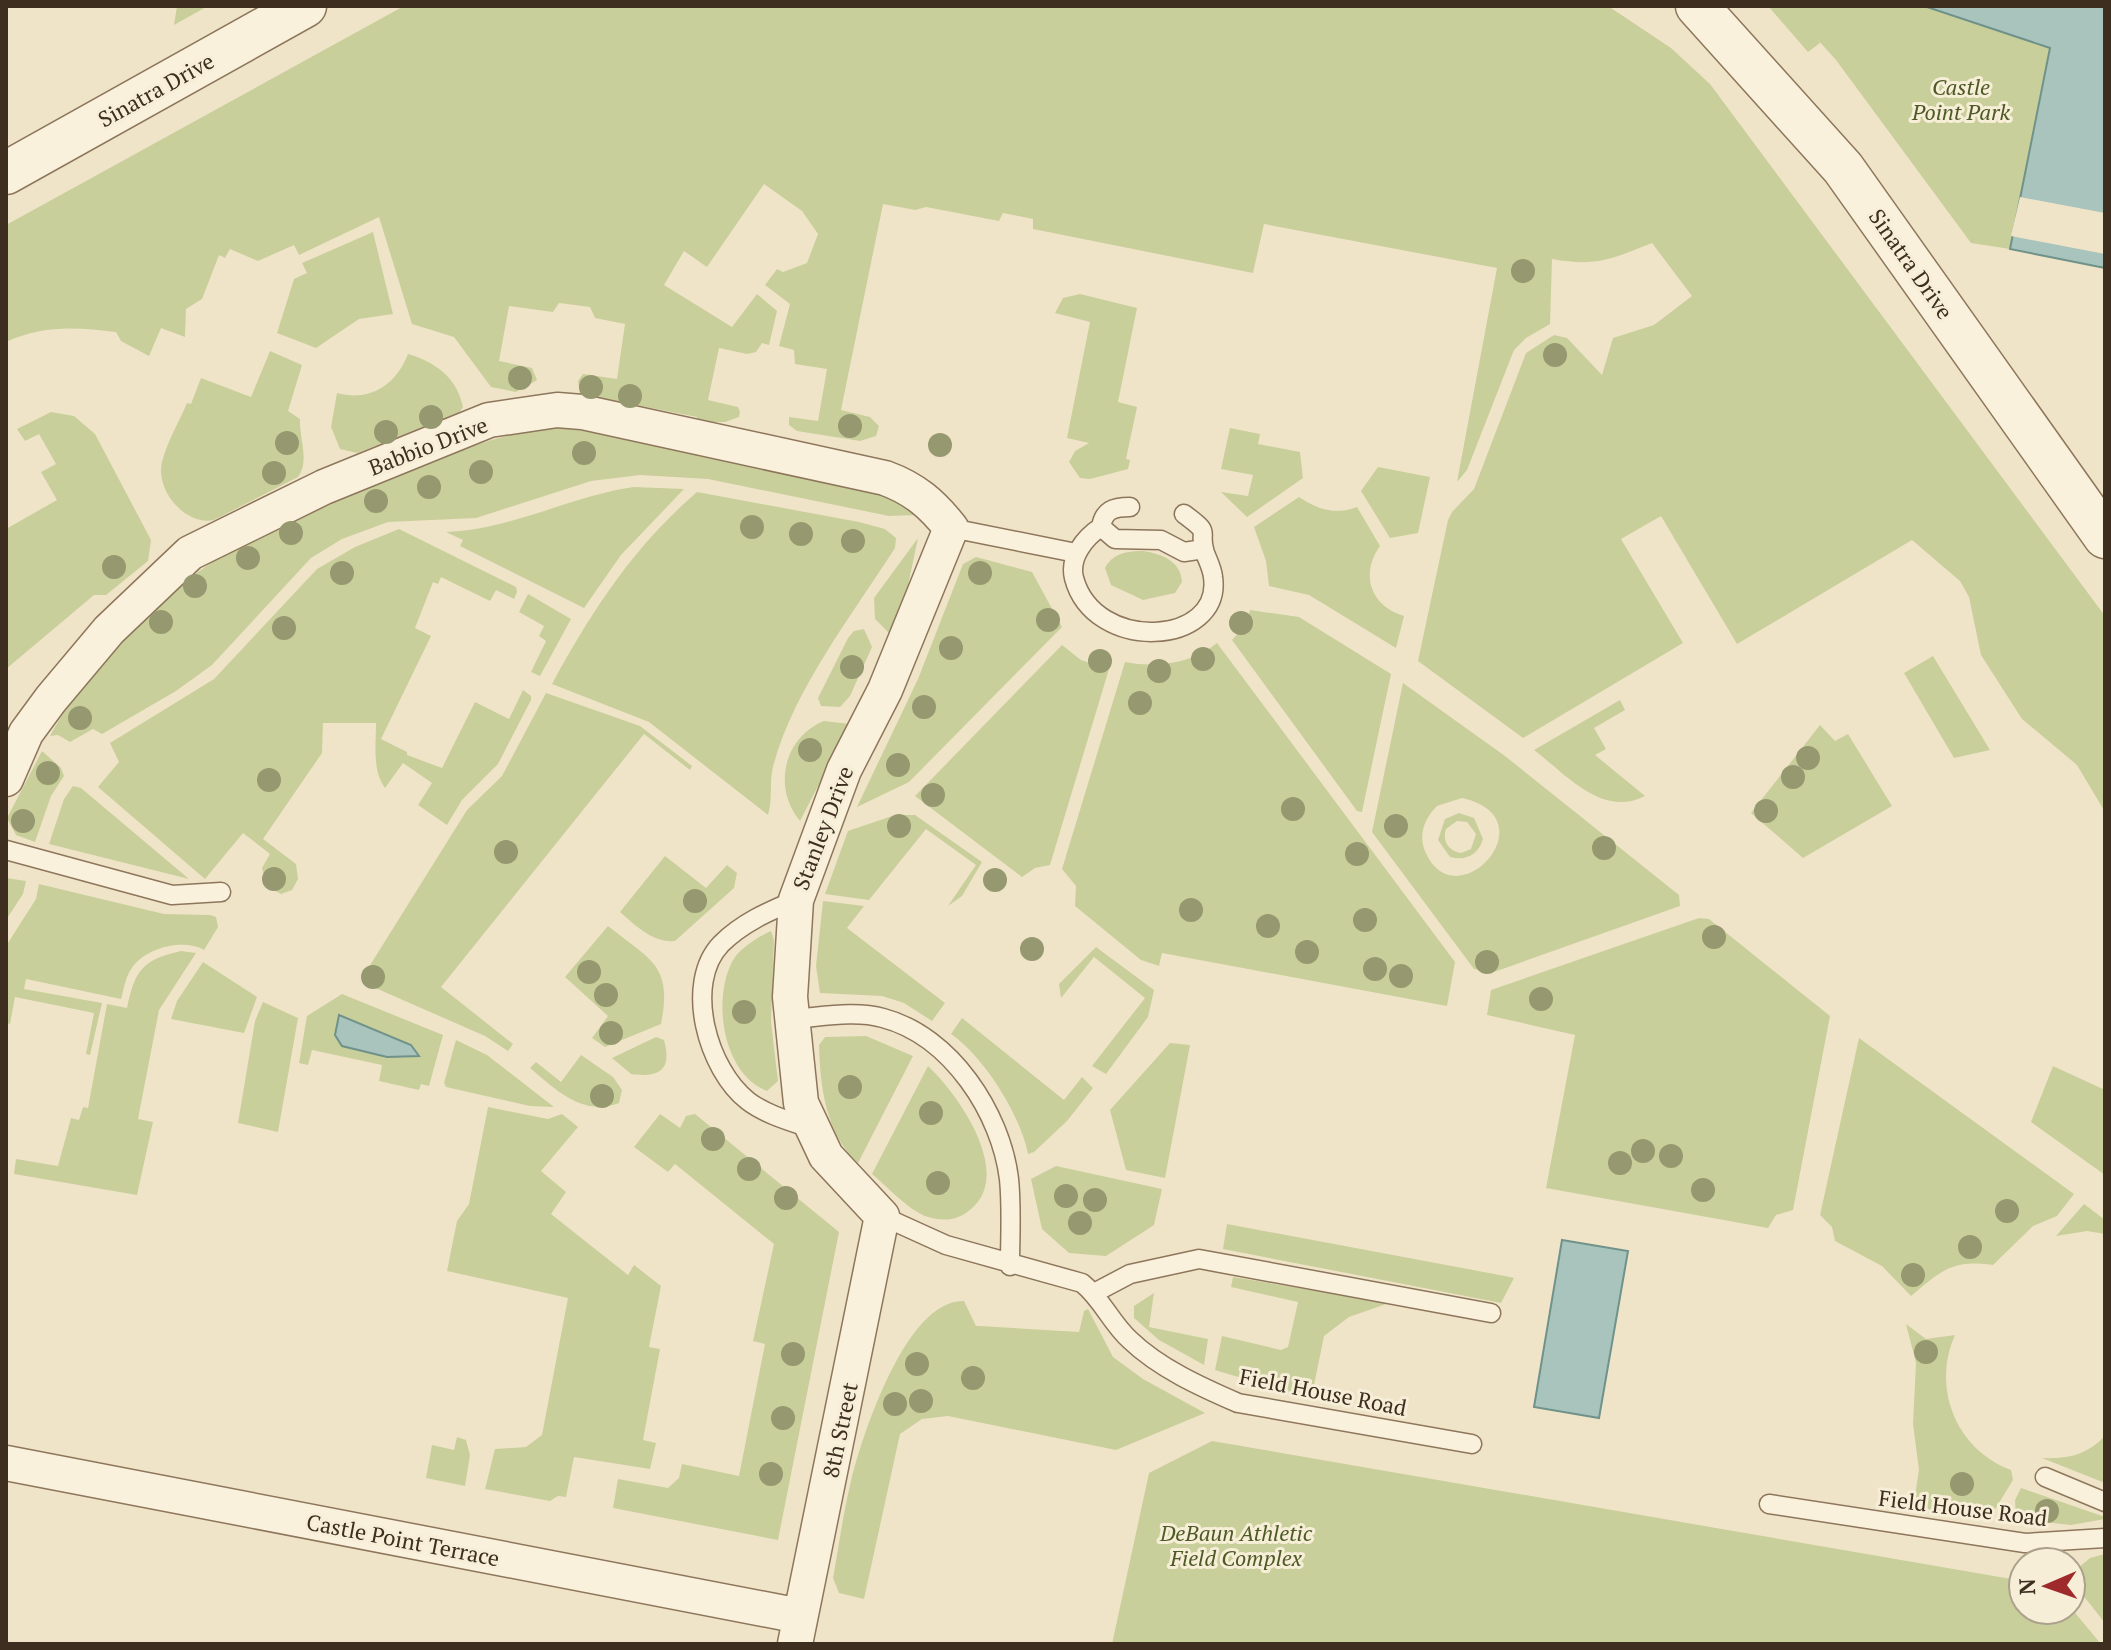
<svg xmlns="http://www.w3.org/2000/svg" width="2111" height="1650" viewBox="0 0 2111 1650" font-family="'PT Serif',serif">
	<style>
		.green { fill: #c9cf9b; fill-rule: evenodd }
		.water { fill: #a9c4bc; stroke: #6f938a; stroke-width: 2 }
		.pier { fill: #f0e4c8 }
		.lines { fill: none; stroke-linecap: round; stroke-linejoin: round }
		.service-casing { stroke: #8d765c; stroke-width: 21 }
		.minor-casing { stroke: #8d765c; stroke-width: 37 }
		.tertiary-casing { stroke: #8d765c; stroke-width: 45 }
		.service { stroke: #faf1dc; stroke-width: 18 }
		.minor { stroke: #faf1dc; stroke-width: 34 }
		.tertiary { stroke: #faf1dc; stroke-width: 42 }
		.tree { fill: #96986f }
		.labels { text-anchor: middle; stroke-width: 6; stroke-linejoin: round; paint-order: stroke }
		.park-label { font-size: 22px; font-style: italic; fill: #4d5a26; stroke: #f7eed8 }
		.street-label { font-size: 22px; fill: #3d2e20; stroke: #f7eed8 }
	</style>
	<rect width="100%" height="100%" fill="#f0e4c8"/>
	<path class="green" d="M177,6H208L174,25Z
		M404,6H1608L1671,48L1710,84L2105,616V812L2077,765L2022,719L1981,655L1969,597L1960,581L1912,540L1737,644L1661,516L1621,539L1683,643L1523,738L1418,661L1448,520L1452,512L1474,489L1526,353L1554,335L1567,338L1602,375L1613,338L1654,325L1692,296L1652,243C1612,259 1596,267 1552,259L1550,324L1526,338L1514,350L1467,470L1457,482L1497,268L1264,224L1253,273L1033,229V219L1003,213L999,221L926,207L915,210L883,204L841,410L870,417L879,426L876,436L860,441L797,431L789,425V417L818,421L827,369L795,364L794,350L779,346L790,304L765,285L777,269L783,272L807,263L818,234L802,211L764,184L707,267L684,251L664,285L732,327L757,294L777,311L769,345L762,343L756,352L747,354L719,348L708,400L738,407L740,412L739,417L725,422H696L697,417L580,394L578,381L583,374L617,379L625,324L595,318L590,307L559,303L553,312L509,306L499,361L532,368L537,380L516,392L491,387L454,337L412,324L379,217L299,255L294,245L258,261L230,249L225,258L219,255L202,299L186,309L185,337L161,328L149,356L121,341L116,332C77,327 42,325 6,342V225Z
		M1768,6H1924L2050,48L2010,249L1971,243L1836,60L1818,40L1820,43L1808,52Z
		M373,232L393,314L359,319L316,348L277,333L294,279L307,273L302,263Z
		M1080,294L1137,308L1118,402L1137,407L1126,459L1130,460L1128,469L1090,479L1080,478L1069,462L1075,451L1089,443L1067,438L1090,322L1055,313L1063,298Z
		M270,351L302,365L288,411L300,419C299,438 310,461 298,477L214,520C185,526 155,490 162,462C167,442 179,422 187,403L191,404L201,378L251,397Z
		M408,354C435,362 457,377 463,407L458,415L357,453L340,449L331,427L337,393C370,402 396,385 408,354Z
		M51,412L74,416L95,434L151,540L148,561L106,595H94L6,669V529L57,500L41,472L56,464L39,434L25,441L17,429Z
		M560,426L901,497L915,515L889,516L708,479L640,475L591,481L476,518L388,522L342,539L311,558L212,665L176,691L102,734L93,729L70,742L58,735L50,736C91,661 172,581 247,541C294,517 343,497 392,477C446,455 501,432 560,426Z
		M1230,428L1260,434L1258,444L1300,452L1303,478L1247,517L1221,492L1248,496L1253,475L1221,469Z
		M1378,467L1430,477L1418,533L1390,538L1361,491Z
		M634,487L684,489L621,555L584,608L460,546L463,540L446,532C511,530 570,496 634,487Z
		M697,492L859,522L885,529L896,538L895,548C853,614 793,690 773,767C769,783 773,799 768,815L649,722L552,684C591,612 634,546 697,492Z
		M1299,497C1318,510 1336,515 1357,507L1380,546C1360,574 1370,606 1404,616L1396,648L1309,595L1269,586L1266,561L1254,527Z
		M399,529L516,587L517,592L514,599L496,590L490,601L441,577L438,584L433,582L415,628L431,636L381,739L407,752V755L442,768L475,702L509,719L523,690L531,696V700L498,764L462,800L447,825L418,805L432,783L403,763L385,788C372,770 376,744 376,723H323L322,753L263,839L296,864L298,879L292,890L281,894L268,887L262,868L270,854L243,833L205,879L98,787L119,762L110,743L214,679L317,569L355,547Z
		M918,538L907,590L891,635L875,619L874,598Z
		M1143,551C1162,554 1181,561 1182,582L1175,593L1143,600L1111,585L1105,568C1113,553 1127,551 1143,551Z
		M976,557L1032,572L1062,627L909,782L857,807L918,679L963,564Z
		M528,594L571,619L540,676L531,672L546,641L539,636L544,626L519,612Z
		M1250,610L1299,617L1391,674L1362,812L1357,811L1232,640L1245,626Z
		M864,629L872,647L850,696L840,707L821,706L818,698L848,638L854,631Z
		M1217,643L1455,962L1447,1006L1162,953L1159,966L1141,960L1075,906L1076,886L1062,869L1125,662C1156,668 1192,664 1217,643Z
		M1062,645L1081,660L1109,669L1050,865L1035,868L1022,877L915,796Z
		M1933,656L1990,750L1954,758L1904,673Z
		M1403,683L1505,756L1679,895L1680,906L1494,972L1474,969L1372,832ZM1462,798C1552,818 1455,923 1425,851C1418,834 1425,818 1437,806Z
		M546,693L640,726L692,766L690,770L644,734L441,987L513,1044L508,1051L485,1036L364,983L362,978L467,810L502,776Z
		M1620,700L1625,710L1594,728L1606,749L1595,755L1645,796C1602,818 1567,775 1534,750Z
		M824,721L850,724L800,821C772,788 784,737 824,721Z
		M1820,725L1835,741L1848,734L1892,806L1803,858L1751,813Z
		M42,751L61,768L64,776L51,796L35,842L16,835L7,818Z
		M73,786L81,788L189,879L49,844L64,799Z
		M1459,813L1474,818L1483,839C1478,855 1466,861 1450,857L1438,840L1445,819ZM1457,821L1467,822L1476,834L1471,849L1461,853C1449,851 1442,842 1446,829Z
		M895,815H915L982,862L962,896L948,906L976,865L926,829L869,900L825,894L848,831Z
		M665,856L706,888L727,865L737,873L734,888L675,941C653,943 636,926 620,912Z
		M6,878L26,881L23,894L6,920Z
		M39,884L164,914L210,915L216,917L218,927L204,950C183,938 145,948 132,968C125,977 124,989 121,999L26,979L24,989L102,1003L90,1055L86,1054L94,1013L15,997L10,1024L6,1023V946L36,899Z
		M823,901L864,906L847,928L945,1003L932,1021L904,1003L882,996L820,993L816,966Z
		M1699,918L1709,919L1830,1016L1793,1210L1776,1215L1768,1228L1546,1188L1575,1035L1487,1015L1491,990Z
		M608,926C650,960 673,964 661,1024L605,1047L592,1038L608,1016L565,977Z
		M771,931L774,940L771,1022L778,1081L767,1091C723,1074 712,1001 732,962C738,949 758,937 771,931Z
		M1096,947L1154,990L1148,1017L1106,1074L1092,1066L1145,998L1094,957L1061,998L1059,984Z
		M181,951L196,953L159,1010L138,1119L153,1122L137,1195L14,1174L16,1159L58,1166L71,1118L79,1120L83,1107L88,1108L107,1004L127,1008C135,970 142,960 181,951Z
		M203,962L257,997L244,1033L171,1019L177,1001Z
		M342,994L443,1035L429,1086L421,1084L419,1090L379,1081L382,1065L312,1050L308,1065L299,1063L307,1016Z
		M263,1002L298,1018L278,1132L238,1123L255,1021Z
		M962,1018L1064,1100L1082,1077L1093,1088L1067,1121L1034,1152L1028,1154C1020,1114 984,1057 951,1034Z
		M866,1036L913,1056L858,1163C826,1134 820,1087 819,1045L825,1037Z
		M656,1037L664,1040C672,1069 661,1078 631,1074L612,1058Z
		M1859,1038L2074,1194L2057,1216L2033,1226L1993,1265C1952,1259 1941,1271 1911,1296L1882,1266L1835,1241L1832,1227L1820,1215Z
		M456,1040L487,1055L554,1107L530,1106L446,1087L444,1083Z
		M1170,1043L1190,1045L1165,1178L1126,1170L1110,1110Z
		M581,1055L613,1077L622,1090L619,1103C583,1117 556,1090 530,1068L536,1062L561,1082Z
		M928,1066C958,1094 1014,1173 971,1209C958,1221 942,1222 925,1216C906,1208 888,1187 872,1174Z
		M2053,1066L2105,1090V1175L2031,1122Z
		M488,1107L548,1119L562,1114L578,1127L541,1171L566,1192L551,1214L628,1275L634,1265L661,1286L649,1347L660,1349L643,1440L656,1443L650,1469L574,1457L566,1497L558,1496L550,1501L485,1489L495,1449L526,1447L542,1435L568,1298L447,1271L457,1221L469,1204Z
		M660,1114L680,1128L686,1116L695,1114L839,1232L778,1540L613,1508L618,1479L668,1488L679,1478L682,1464L739,1476L765,1344L753,1341L774,1244L675,1164L668,1172L634,1147Z
		M1056,1166L1162,1189L1154,1225L1106,1256L1069,1253L1042,1229L1031,1179Z
		M2084,1204L2105,1220V1234L2087,1231L2056,1236Z
		M1227,1224L1505,1276L1514,1278L1501,1303L1223,1249Z
		M1233,1277L1389,1303L1349,1317L1324,1336L1312,1395L1294,1394L1215,1370L1222,1336L1281,1350L1288,1347L1298,1302L1231,1287Z
		M1154,1293L1149,1327L1208,1339L1204,1365L1159,1340L1134,1318V1306Z
		M964,1301L976,1326H980L1079,1332L1084,1311L1088,1309L1113,1357L1143,1379L1205,1413L1116,1450L948,1416L922,1419L900,1434L864,1599L839,1593L833,1578C839,1546 843,1513 851,1481C862,1436 906,1299 964,1301Z
		M1906,1324L1926,1339L1955,1335C1931,1389 1957,1450 2011,1470L2013,1480L1991,1516L1913,1508L1919,1470L1913,1424L1916,1363Z
		M2105,1436V1483L2042,1458C2069,1459 2086,1455 2105,1436Z
		M457,1437L466,1440L470,1455L465,1486L426,1478L432,1445L454,1450Z
		M1212,1441L2023,1581V1610L2071,1608L2101,1644H1112L1149,1473Z
		M2021,1488L2105,1517V1519L2071,1525L2016,1519L2015,1500Z
		M2105,1554V1623L2074,1584L2073,1572L2090,1558Z"/>
	<path class="water" d="M1924,6H2105V268L2010,249L2050,48Z
		M339,1015L411,1045L419,1056L387,1057L342,1046L335,1035Z
		M1562,1240L1628,1251L1599,1418L1534,1407Z"/>
	<path class="pier" d="M2020,197L2105,213V254L2011,236Z"/>
	<g class="lines">
		<g class="service-casing">
			<path id="service" d="M1184,514C1214,536 1197,528 1205,553C1208,561 1212,568 1213,577C1223,646 1094,654 1074,578C1069,558 1084,538 1101,527L1115,539L1161,540L1184,552L1204,549
				M1101,527C1104,510 1113,507 1130,507
				M951,528L1076,553
				M6,850L172,895L221,892
				M796,900C769,911 742,923 721,944C683,984 708,1070 748,1101C765,1114 789,1121 810,1128
				M791,1019C821,1017 855,1010 883,1018C951,1036 1001,1113 1009,1179C1012,1208 1010,1237 1010,1266
				M882,1216L946,1245L1082,1283C1102,1299 1111,1323 1130,1340C1159,1368 1201,1387 1238,1403L1472,1444
				M1094,1293L1130,1274L1199,1259L1491,1313
				M2045,1477L2105,1502
				M1769,1504L2025,1543L2105,1538"/>
		</g>
		<g class="minor-casing">
			<path id="minor" d="M6,779L26,733L51,699L109,630L190,553L324,487L489,420L557,410L582,412L885,478C915,489 932,504 951,528L885,690L844,770L796,900L790,997L801,1103L826,1156L882,1216L795,1644
				M6,1463L800,1616"/>
		</g>
		<g class="tertiary-casing">
			<path id="tertiary" d="M1697,6L1843,168L2105,537
				M6,173L305,6"/>
		</g>
		<use href="#service" class="service"/>
		<use href="#minor" class="minor"/>
		<use href="#tertiary" class="tertiary"/>
	</g>
	<g class="tree">
		<circle cx="1523" cy="271" r="12"/>
		<circle cx="1555" cy="355" r="12"/>
		<circle cx="520" cy="378" r="12"/>
		<circle cx="591" cy="387" r="12"/>
		<circle cx="630" cy="396" r="12"/>
		<circle cx="431" cy="417" r="12"/>
		<circle cx="850" cy="426" r="12"/>
		<circle cx="386" cy="432" r="12"/>
		<circle cx="287" cy="443" r="12"/>
		<circle cx="940" cy="445" r="12"/>
		<circle cx="584" cy="453" r="12"/>
		<circle cx="481" cy="472" r="12"/>
		<circle cx="274" cy="473" r="12"/>
		<circle cx="429" cy="487" r="12"/>
		<circle cx="376" cy="501" r="12"/>
		<circle cx="752" cy="527" r="12"/>
		<circle cx="291" cy="533" r="12"/>
		<circle cx="801" cy="534" r="12"/>
		<circle cx="853" cy="541" r="12"/>
		<circle cx="248" cy="558" r="12"/>
		<circle cx="114" cy="567" r="12"/>
		<circle cx="342" cy="573" r="12"/>
		<circle cx="980" cy="573" r="12"/>
		<circle cx="195" cy="586" r="12"/>
		<circle cx="1048" cy="620" r="12"/>
		<circle cx="161" cy="622" r="12"/>
		<circle cx="1241" cy="623" r="12"/>
		<circle cx="284" cy="628" r="12"/>
		<circle cx="951" cy="648" r="12"/>
		<circle cx="1203" cy="659" r="12"/>
		<circle cx="1100" cy="661" r="12"/>
		<circle cx="852" cy="667" r="12"/>
		<circle cx="1159" cy="671" r="12"/>
		<circle cx="1140" cy="703" r="12"/>
		<circle cx="924" cy="707" r="12"/>
		<circle cx="80" cy="718" r="12"/>
		<circle cx="810" cy="750" r="12"/>
		<circle cx="1808" cy="758" r="12"/>
		<circle cx="898" cy="765" r="12"/>
		<circle cx="48" cy="773" r="12"/>
		<circle cx="1793" cy="777" r="12"/>
		<circle cx="269" cy="780" r="12"/>
		<circle cx="933" cy="795" r="12"/>
		<circle cx="1293" cy="809" r="12"/>
		<circle cx="1766" cy="811" r="12"/>
		<circle cx="23" cy="821" r="12"/>
		<circle cx="899" cy="826" r="12"/>
		<circle cx="1396" cy="826" r="12"/>
		<circle cx="1604" cy="848" r="12"/>
		<circle cx="506" cy="852" r="12"/>
		<circle cx="1357" cy="854" r="12"/>
		<circle cx="274" cy="879" r="12"/>
		<circle cx="995" cy="880" r="12"/>
		<circle cx="695" cy="901" r="12"/>
		<circle cx="1191" cy="910" r="12"/>
		<circle cx="1365" cy="920" r="12"/>
		<circle cx="1268" cy="926" r="12"/>
		<circle cx="1714" cy="937" r="12"/>
		<circle cx="1032" cy="949" r="12"/>
		<circle cx="1307" cy="952" r="12"/>
		<circle cx="1487" cy="962" r="12"/>
		<circle cx="1375" cy="969" r="12"/>
		<circle cx="589" cy="972" r="12"/>
		<circle cx="1401" cy="976" r="12"/>
		<circle cx="373" cy="977" r="12"/>
		<circle cx="606" cy="995" r="12"/>
		<circle cx="1541" cy="999" r="12"/>
		<circle cx="744" cy="1012" r="12"/>
		<circle cx="611" cy="1033" r="12"/>
		<circle cx="850" cy="1087" r="12"/>
		<circle cx="602" cy="1096" r="12"/>
		<circle cx="931" cy="1113" r="12"/>
		<circle cx="713" cy="1139" r="12"/>
		<circle cx="1643" cy="1151" r="12"/>
		<circle cx="1671" cy="1156" r="12"/>
		<circle cx="1620" cy="1163" r="12"/>
		<circle cx="749" cy="1169" r="12"/>
		<circle cx="938" cy="1183" r="12"/>
		<circle cx="1703" cy="1190" r="12"/>
		<circle cx="1066" cy="1196" r="12"/>
		<circle cx="786" cy="1198" r="12"/>
		<circle cx="1095" cy="1200" r="12"/>
		<circle cx="2007" cy="1211" r="12"/>
		<circle cx="1080" cy="1223" r="12"/>
		<circle cx="1970" cy="1247" r="12"/>
		<circle cx="1913" cy="1275" r="12"/>
		<circle cx="1926" cy="1352" r="12"/>
		<circle cx="793" cy="1354" r="12"/>
		<circle cx="917" cy="1364" r="12"/>
		<circle cx="973" cy="1378" r="12"/>
		<circle cx="921" cy="1401" r="12"/>
		<circle cx="895" cy="1404" r="12"/>
		<circle cx="783" cy="1418" r="12"/>
		<circle cx="771" cy="1474" r="12"/>
		<circle cx="1962" cy="1484" r="12"/>
		<circle cx="2047" cy="1511" r="12"/>
	</g>
	<g class="labels">
		<g class="park-label">
			<text x="1961" y="95">Castle<tspan x="1961" dy="25">Point Park</tspan></text>
			<text x="1236" y="1541">DeBaun Athletic<tspan x="1236" dy="25">Field Complex</tspan></text>
		</g>
		<g class="street-label">
			<text transform="translate(156 90) rotate(-29)" y="8">Sinatra Drive</text>
			<text transform="translate(1911 264) rotate(55)" y="8">Sinatra Drive</text>
			<text transform="translate(428 446) rotate(-21)" y="8">Babbio Drive</text>
			<text transform="translate(823 828) rotate(-69)" y="8">Stanley Drive</text>
			<text transform="translate(1323 1392) rotate(11)" y="8">Field House Road</text>
			<text transform="translate(840 1430) rotate(-78)" y="8">8th Street</text>
			<text transform="translate(1963 1508) rotate(7)" y="8">Field House Road</text>
			<text transform="translate(403 1540) rotate(11)" y="8">Castle Point Terrace</text>
		</g>
	</g>
	<rect width="2111" height="1650" fill="none" stroke="#3d2e20" stroke-width="16"/>
	<g transform="translate(2047 1586) rotate(268)"><circle r="38" fill="#f7eed8" stroke="#ada18e" stroke-width="2"/>
	<path d="M0-6L14 30L0 20L-14 30Z" fill="#9e2a2b"/>
	<text y="-12" font-size="22" font-weight="bold" text-anchor="middle" fill="#3d2e20">N</text>
	</g>
</svg>
